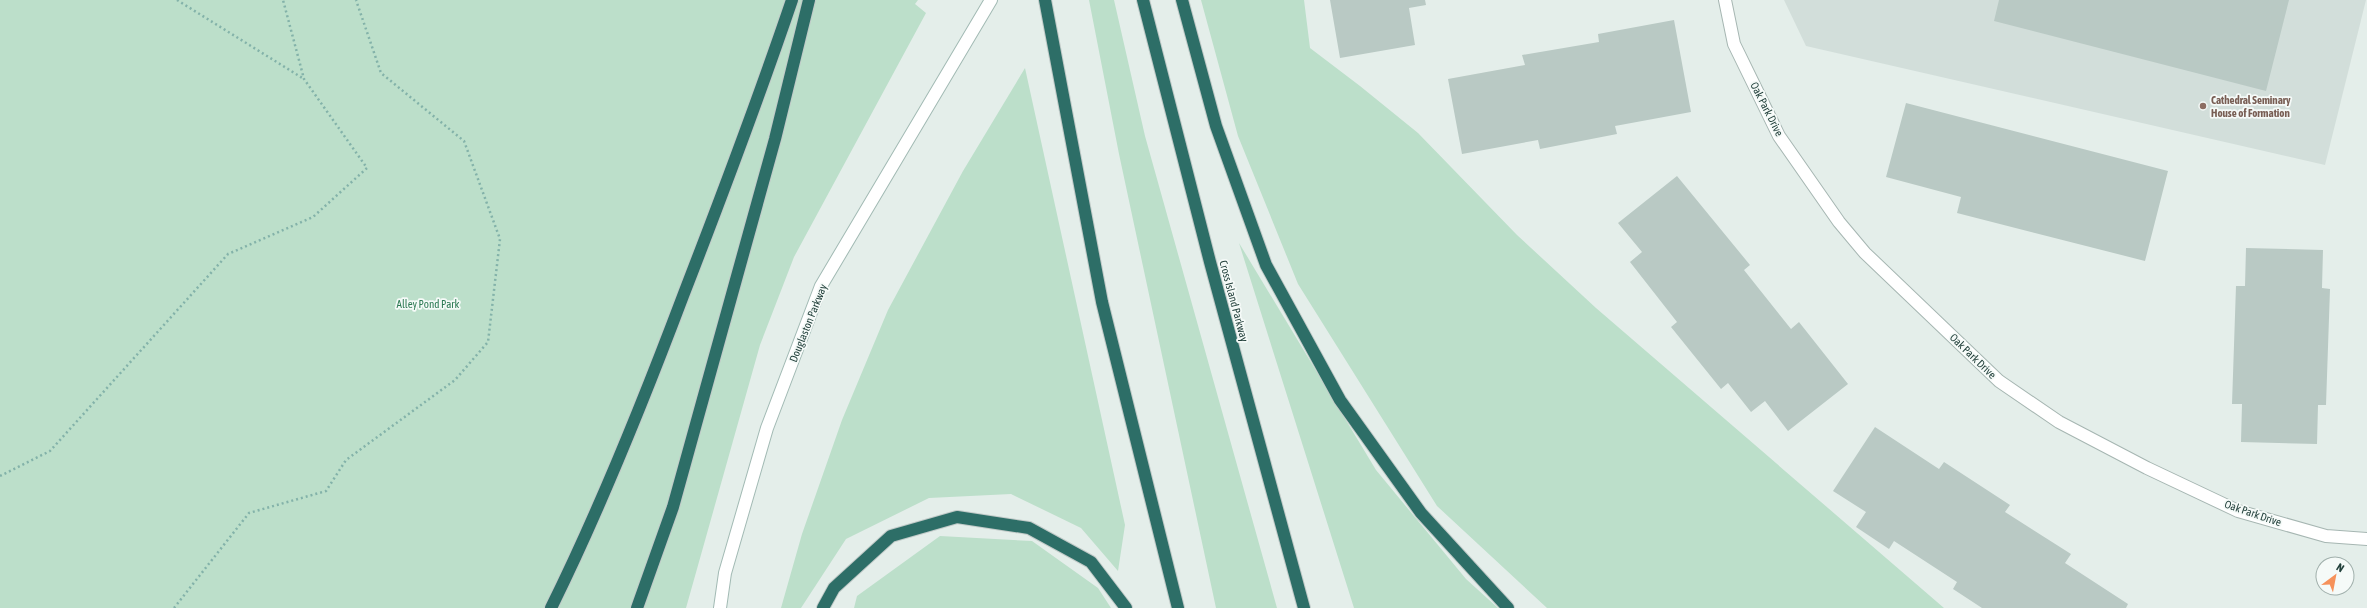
<svg xmlns="http://www.w3.org/2000/svg" width="2367" height="608" viewBox="0 0 2367 608" font-family="'Asap Condensed',sans-serif">
	<style>
		.built { fill: #d2deda }
		.green { fill: #bcdfca }
		.building { fill: #b9c9c4 }
		.lines { fill: none; stroke-linecap: round; stroke-linejoin: round }
		.street-casing { stroke: #a6b6b2; stroke-width: 14 }
		.secondary-casing { stroke: #a2bab4; stroke-width: 14 }
		.highway-casing { stroke: #c1cac8; stroke-width: 14 }
		.path { stroke: #83b2a9; stroke-width: 2.5; stroke-dasharray: 2 3; stroke-linecap: butt }
		.street { stroke: #fff; stroke-width: 12 }
		.secondary { stroke: #fff; stroke-width: 12 }
		.highway { stroke: #2d6e67; stroke-width: 12 }
		.education-dot { fill: #8d6e63; stroke: #f5faf8; stroke-width: 1.5 }
		.labels { text-anchor: middle; stroke-width: 3.5; stroke-linejoin: round; paint-order: stroke }
		.education-label { font-size: 11px; font-weight: bold; fill: #785e54; stroke: #f5faf8; text-anchor: start }
		.street-label { font-size: 11px; fill: #22403b; stroke: #f5faf8 }
		.park-label { font-size: 11px; fill: #2b7952; stroke: #f5faf8 }
	</style>
	<rect width="100%" height="100%" fill="#e4eeea"/>
	<path class="built" d="M1784,0H2366L2325,165L1806,46Z"/>
	<path class="green" d="M0,0H918L915,4L926,13L794,257L760,345L686,608H0Z
		M1089,0H1114L1145,136L1277,608H1216L1119,154Z
		M1201,0H1304L1310,48L1360,86L1418,133L1517,235L1596,308L1944,608H1547L1437,506L1298,284L1238,136Z
		M1025,68L1125,525L1118,571L1081,528L1011,494L929,498L846,539L801,608H781L802,534L842,420L888,310L963,171Z
		M1239,243L1376,470L1466,579L1498,608H1354Z
		M940,536L1032,541L1098,588L1111,608H854L857,596Z"/>
	<path class="building" d="M1330,0H1425L1426,5L1409,8L1415,45L1340,58Z
		M1999,0H2289L2266,91L1994,21Z
		M1674,20L1691,112L1615,126L1617,134L1540,149L1538,140L1462,154L1448,79L1525,65L1522,55L1599,42L1598,34Z
		M1906,103L2168,171L2145,261L1957,213L1961,197L1886,177Z
		M1677,176L1750,265L1744,270L1791,329L1799,322L1848,384L1788,431L1765,401L1751,412L1728,383L1721,389L1671,327L1677,322L1630,262L1642,252L1618,223Z
		M2246,248L2323,250L2322,288L2330,289L2326,405H2318L2317,444L2241,442L2242,404H2232L2236,286H2245Z
		M1875,427L1939,469L1944,462L2010,505L2005,512L2071,554L2065,563L2128,604L2126,608H1982L1953,589L1957,582L1894,541L1889,549L1856,527L1866,512L1833,491Z"/>
	<g class="lines">
		<g class="street-casing">
			<path id="street" d="M1725,0L1734,44L1779,136L1839,222L1865,253L1999,381L2059,422L2147,468L2238,511L2326,536L2367,539"/>
		</g>
		<g class="secondary-casing">
			<path id="secondary" d="M720,608L725,573L767,428L821,286L991,0"/>
		</g>
		<g class="highway-casing">
			<path id="highway" d="M1045,0L1102,302L1178,608
				M1143,0L1210,262L1304,608
				M1182,0L1216,126L1266,265L1340,400L1421,513L1508,608
				M551,608C601,507 643,402 683,296C721,198 758,100 792,0
				M637,608L673,507L775,139L809,0
				M823,608L834,588L891,536L957,517L1029,528L1091,562L1126,608"/>
		</g>
		<path class="path" d="M177,0L304,79
			M0,476L50,451L228,254L313,217L367,168L304,79L283,0
			M174,608L249,513L326,491L346,460L455,380L488,342L500,239L464,141L381,73L356,0"/>
		<use href="#street" class="street"/>
		<use href="#secondary" class="secondary"/>
		<use href="#highway" class="highway"/>
	</g>
	<circle class="education-dot" cx="2203" cy="106" r="4"/>
	<g class="labels">
		<g class="education-label">
			<text x="2211" y="104">Cathedral Seminary<tspan x="2211" dy="13">House of Formation</tspan></text>
		</g>
		<g class="street-label">
			<text transform="translate(1767 109) rotate(63)" y="4">Oak Park Drive</text>
			<text transform="translate(1234 301) rotate(75)" y="4">Cross Island Parkway</text>
			<text transform="translate(808 323) rotate(-68)" y="4">Douglaston Parkway</text>
			<text transform="translate(1973 356) rotate(44)" y="4">Oak Park Drive</text>
			<text transform="translate(2253 513) rotate(19)" y="4">Oak Park Drive</text>
		</g>
		<g class="park-label">
			<text x="428" y="308">Alley Pond Park</text>
		</g>
	</g>
	<g transform="translate(2335 576) rotate(32)"><circle r="19" fill="#f5faf8" stroke="#a1b0ac"/>
	<path d="M0-3L7 15L0 10L-7 15Z" fill="#f6915a"/>
	<text y="-6" font-size="11" font-weight="bold" text-anchor="middle" fill="#22403b">N</text>
	</g>
</svg>
